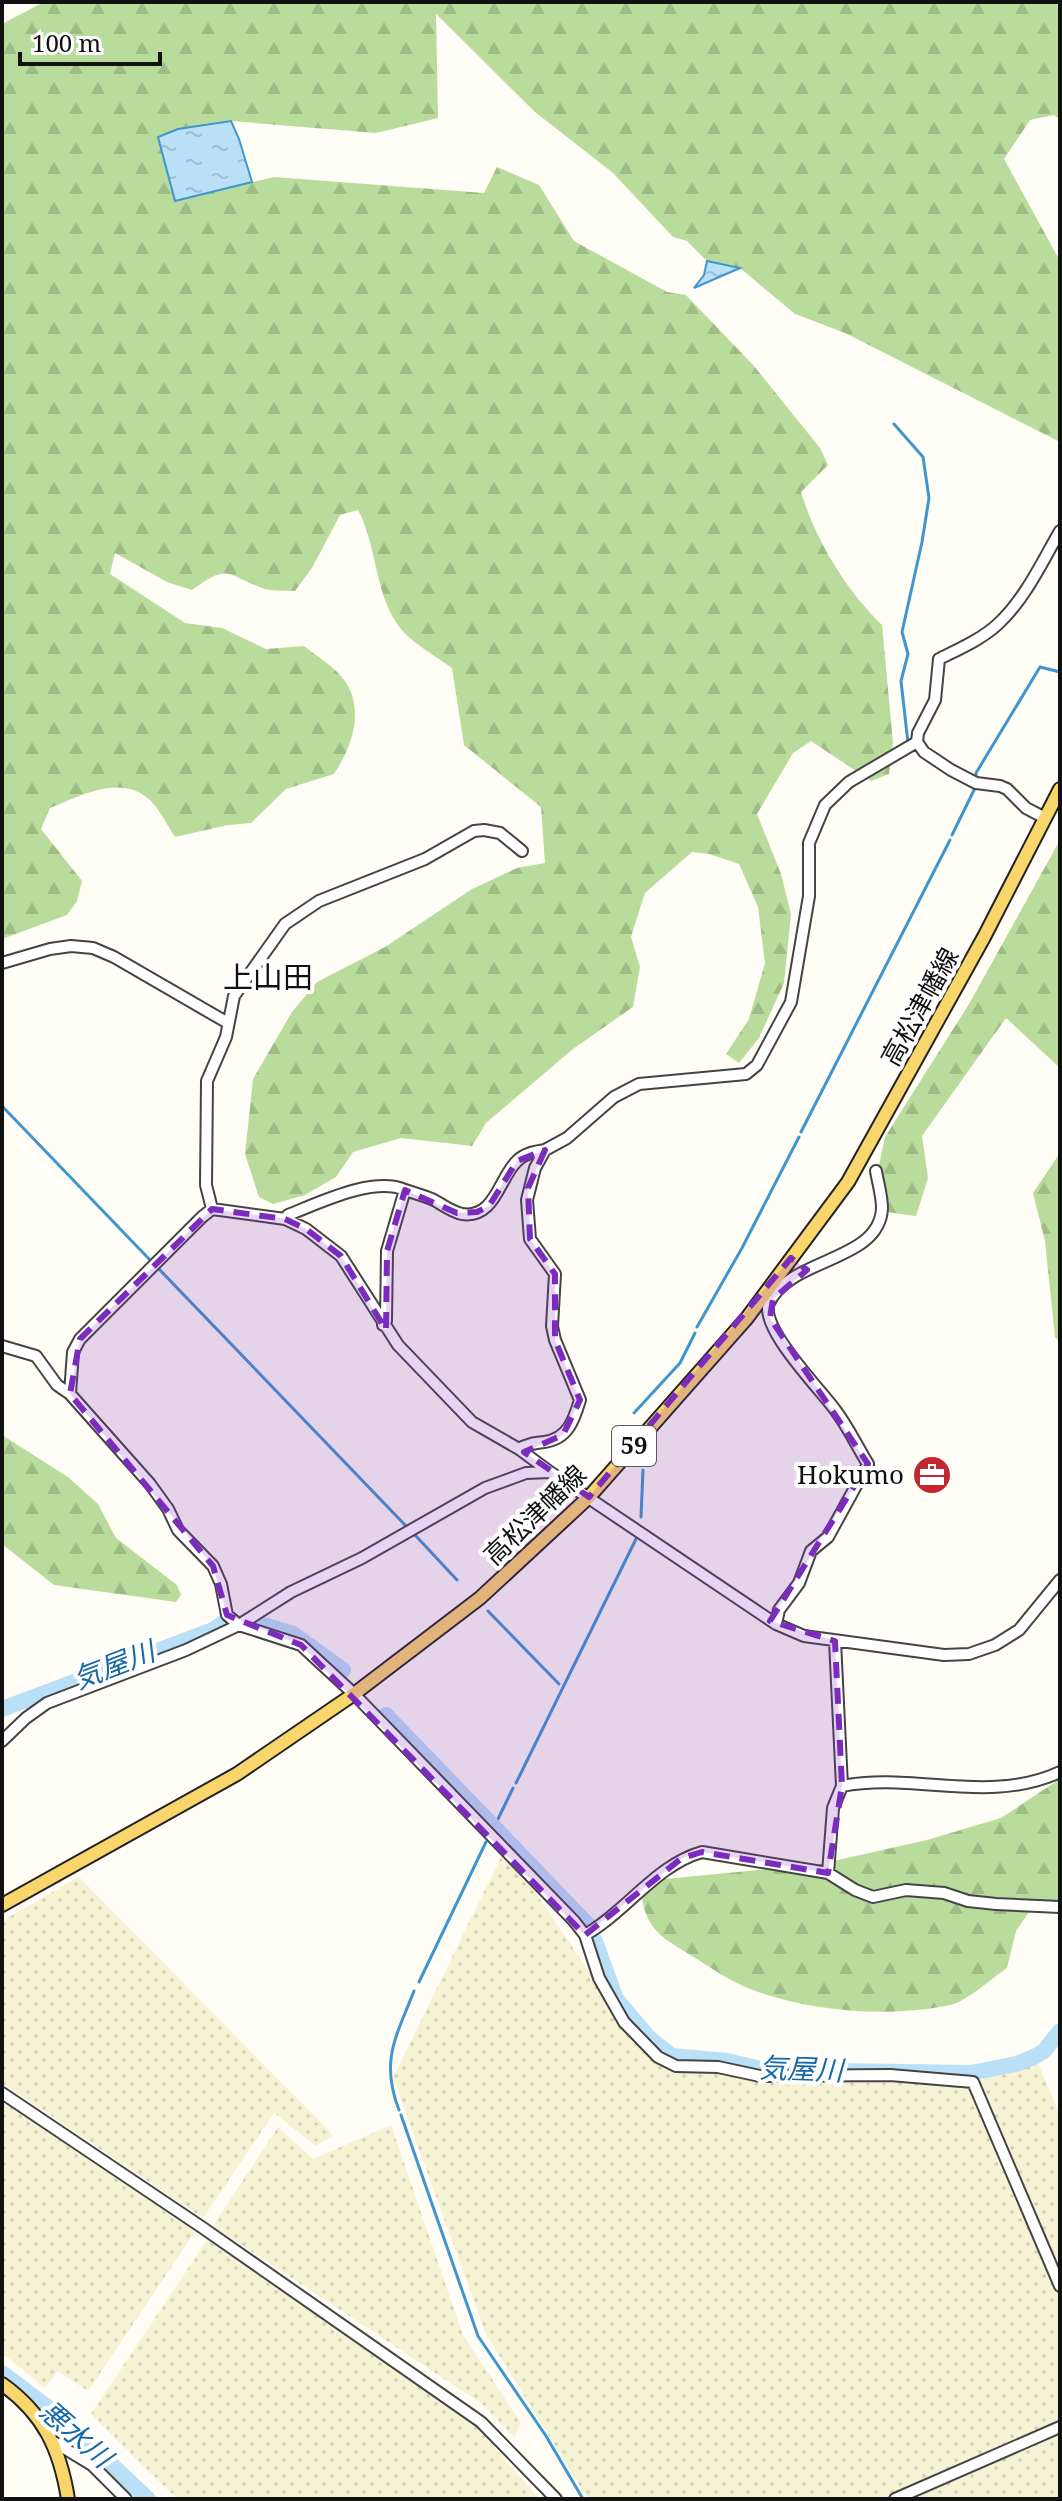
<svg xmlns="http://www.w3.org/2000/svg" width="1062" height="2501" viewBox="0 0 1062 2501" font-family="'Noto Serif','Noto Sans JP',serif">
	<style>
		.farmland { fill: url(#farmland-dots) }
		.forest { fill: url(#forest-firs) }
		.water { fill: url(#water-ripples); stroke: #3f96cf; stroke-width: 2 }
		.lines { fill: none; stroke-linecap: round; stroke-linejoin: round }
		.stream { stroke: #3f96cf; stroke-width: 3 }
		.river { stroke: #b9e0f7; stroke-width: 16 }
		.minor-casing { stroke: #444; stroke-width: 14 }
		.major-casing { stroke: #222; stroke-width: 16 }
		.minor { stroke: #fff; stroke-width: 10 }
		.major { stroke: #f9d66b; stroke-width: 12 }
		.marked { fill: #7b2cbf; fill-opacity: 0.2; stroke: #7b2cbf; stroke-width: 6; stroke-dasharray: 16 10; stroke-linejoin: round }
		.labels { text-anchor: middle; stroke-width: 8; stroke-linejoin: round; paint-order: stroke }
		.shield { fill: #fff; stroke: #585858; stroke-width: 2 }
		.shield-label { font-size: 24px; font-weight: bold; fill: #111 }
		.street-label { font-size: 26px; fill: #111; stroke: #fff }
		.poi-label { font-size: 26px; fill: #111; stroke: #fff; text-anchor: end }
		.water-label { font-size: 28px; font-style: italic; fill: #1768a6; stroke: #fff }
		.quarter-label { font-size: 30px; fill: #111; stroke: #fff }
	</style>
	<defs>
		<pattern id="farmland-dots" width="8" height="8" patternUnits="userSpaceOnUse" patternTransform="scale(2)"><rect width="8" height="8" fill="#f6f3d4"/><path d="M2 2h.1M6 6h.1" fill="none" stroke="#d2cfb5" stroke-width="1.8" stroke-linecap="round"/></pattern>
		<pattern id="forest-firs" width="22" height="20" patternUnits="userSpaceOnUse" patternTransform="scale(2)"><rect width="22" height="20" fill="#b9dc9c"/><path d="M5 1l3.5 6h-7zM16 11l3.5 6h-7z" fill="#9ebc85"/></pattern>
		<pattern id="water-ripples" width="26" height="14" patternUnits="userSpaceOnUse" patternTransform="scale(2)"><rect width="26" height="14" fill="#b9e0f7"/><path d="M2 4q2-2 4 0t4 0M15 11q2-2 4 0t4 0" fill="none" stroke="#9ebfd3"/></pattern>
	</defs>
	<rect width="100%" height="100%" fill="#fffdf5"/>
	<path class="farmland" d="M505,1849L624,2022L698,2067L973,2082L1038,2064L1060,2114V2499H588L486,2334L393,2078Z
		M79,1877L333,2135L316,2146L274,2113L203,2218L2,2083V1921Z
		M2,2101L195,2232L88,2391L58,2371L45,2388L2,2353Z
		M391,2125L463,2335L521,2423L514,2437L482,2404L213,2226L278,2127L313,2159Z
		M207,2240L478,2428L539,2499H177L91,2414Z"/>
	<path class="forest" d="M44,2H1060V119L1054,115L1030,120L1004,159L1060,261V442L845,333L795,314L740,268L707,261L687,241L673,237L613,173L535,112L436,14L438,118L376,133L231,121L175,200L274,177L484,193L497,167L539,185L574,241L667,292L686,295L754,366L820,448L828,465L801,492C816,541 846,590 882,625L893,743L889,774L871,781L811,741L793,753L757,814L781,874L791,914L784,983L759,1038L739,1063L726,1054L749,1019L765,963L758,907L739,864L709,854L692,852L645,893L631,937L640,967L633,1007L573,1049L486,1123L472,1146L401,1138L353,1152L336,1177L305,1195L273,1204L259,1197L245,1154L253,1079L292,1012L317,982L385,947L472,889L517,868L545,863L541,807L464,745L452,668C437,657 412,643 401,629C374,596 378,547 358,510L340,515L312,568L295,591C285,590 272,592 262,588C225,574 229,563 192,590L167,582L115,553L110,574L185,623L222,628L266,649L304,646C318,657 338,669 347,684C364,714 351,748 334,774L286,789L251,823L228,825L175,837C167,825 160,810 150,800C121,773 80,796 50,808L41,829L82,881L77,901L67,915L2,939V24Z
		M1060,840V1068L1006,1018L922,1136L928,1178L916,1216L886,1212L878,1170L885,1137L969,1004Z
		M1060,1153V1342L1055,1337L1045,1241L1033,1193Z
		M2,1435L68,1477L98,1504L116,1538L177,1585L181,1595L176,1602L54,1585L2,1544Z
		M1060,1779V1912H1029L1016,1931L1007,1968C992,1978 966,2002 950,2005C888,2018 810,2012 750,1989C730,1981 710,1967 692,1956C665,1939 648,1932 642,1899L654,1880L820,1864L927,1840L1001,1818Z"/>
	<path class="water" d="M231,121L239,139L252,182L175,201L158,137L178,129Z
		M707,261L740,268L694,288L704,275Z"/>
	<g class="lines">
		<path class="stream" d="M894,424L923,457L929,498L922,542L902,632L908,654L901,681L908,743
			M976,778V773L1040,667L1060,672
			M952,835L976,786
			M2,1106L151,1261
			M801,1132L950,840
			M157,1267L407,1527
			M697,1327L742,1248L799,1137
			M634,1413L680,1363L695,1333
			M641,1517L643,1470
			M415,1535L457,1580
			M488,1611L559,1684
			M516,1783L636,1539
			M498,1819L513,1788
			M419,1982L486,1842
			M399,2110C380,2061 396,2037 414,1991
			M401,2115L478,2336L546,2436L583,2499"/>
		<path class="river" d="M260,1624L293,1634L343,1670
			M2,1709L213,1630L226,1621
			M386,1715L588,1925
			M595,1941L616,1999L649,2038L672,2056L727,2061L765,2070L971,2073L1016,2064L1034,2057L1044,2051L1060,2031
			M2,2373L63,2419L148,2499"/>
		<g class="minor-casing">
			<path id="minor" d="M1045,818L1026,808L1007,789L1000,786L976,783L951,770L924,752L917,742L918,733L935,700L939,659C959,649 982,639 998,624C1025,599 1042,562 1060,531
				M2,963L50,949L71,946L93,948L114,957L228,1023
				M405,1190C414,1193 425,1196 434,1200C443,1205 452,1212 462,1214C495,1219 499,1178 517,1161C525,1153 534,1152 545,1150
				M212,1209L206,1185L207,1081L226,1037L234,996L285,924L319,901L425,859L474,831L484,830L500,833L522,851
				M285,1219L288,1215C319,1203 373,1176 405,1190L387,1251L386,1321L383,1325
				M2,1346L36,1356L57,1385L70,1394L150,1484L168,1509L178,1530L213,1566L221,1584L227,1615L239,1625L301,1645L354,1694L574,1921L585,1935L599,1978L624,2022L658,2057L676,2066L718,2067L760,2076L890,2075L973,2082L1060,2286
				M70,1394L73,1352L80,1339L202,1217L212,1209L285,1219L306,1229L341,1256L398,1345L472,1422L519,1449L550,1472
				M519,1449C527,1444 534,1443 544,1442C568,1439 574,1420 580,1400L555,1340L552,1326L555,1274L530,1239L527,1200L535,1168L545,1150L567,1138L614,1097L639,1084L746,1074L757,1065L791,1002L809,896V843L825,805L849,782L917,742
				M776,1624L779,1610L799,1583L811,1551L828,1537L868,1464C857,1446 848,1427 836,1411C822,1391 759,1328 769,1303C790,1257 880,1262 882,1208C882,1196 878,1183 876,1171
				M2,1741L26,1718L47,1703L186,1650L239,1625L291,1592L362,1558L485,1488L526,1473L550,1472L776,1624L804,1636L944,1655L969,1654L995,1645L1019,1630L1060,1580
				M842,1786C914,1772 988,1805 1060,1772
				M828,1873L833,1808L842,1786L835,1641
				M585,1935C627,1911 656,1865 702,1852L828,1873L855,1890L873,1897L906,1890L944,1893L968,1901L996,1904L1060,1907
				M2,2093L203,2228L481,2422L556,2499
				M54,2442L92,2465L126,2499
				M895,2499L1060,2427"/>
		</g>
		<g class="major-casing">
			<path id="major" d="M2,1905L237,1774L354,1694L480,1598L589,1497L747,1318L848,1182L984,937L1060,789
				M2,2384C44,2414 60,2449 68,2499"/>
		</g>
		<use href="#minor" class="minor"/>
		<use href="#major" class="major"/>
	</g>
	<path class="marked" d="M545,1150L528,1188L530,1239L555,1274V1340L580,1400L563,1435L524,1452L589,1497L791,1258L807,1270L773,1299L770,1318L868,1464L770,1621L835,1641L842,1786L828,1873L702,1852L682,1858L585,1935L301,1645L227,1615L213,1566L70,1394L80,1339L212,1209L285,1219L306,1229L341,1256L386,1330L387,1251L405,1190L457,1213L477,1212L489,1206L517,1161Z"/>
	<defs>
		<g id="office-disc" transform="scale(2)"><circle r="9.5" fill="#c4262e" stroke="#fff"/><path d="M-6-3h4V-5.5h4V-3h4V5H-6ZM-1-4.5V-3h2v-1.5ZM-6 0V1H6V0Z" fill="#fff"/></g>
	</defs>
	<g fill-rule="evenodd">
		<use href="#office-disc" x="932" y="1475"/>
	</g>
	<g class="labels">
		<rect class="shield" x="612" y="1426" width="44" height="40" rx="6"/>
		<g class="shield-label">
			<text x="634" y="1454">59</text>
		</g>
		<g class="street-label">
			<text transform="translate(920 1007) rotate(-61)" y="9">高松津幡線</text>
			<text transform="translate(535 1515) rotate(-44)" y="9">高松津幡線</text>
		</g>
		<g class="poi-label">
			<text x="904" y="1484">Hokumo</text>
		</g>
		<g class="water-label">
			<text transform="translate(114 1665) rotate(-21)" y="10">気屋川</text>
			<text transform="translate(801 2069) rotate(2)" y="10">気屋川</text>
			<text transform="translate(76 2434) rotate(41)" y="10">悪水川</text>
		</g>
		<g class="quarter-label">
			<text x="268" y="988">上山田</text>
		</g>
	</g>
	<rect width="1062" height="2501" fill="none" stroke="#111111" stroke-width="8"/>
	<path d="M20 52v12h140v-12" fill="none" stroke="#111111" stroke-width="4"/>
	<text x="32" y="52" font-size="24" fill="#111111" stroke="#ffffff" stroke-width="6" paint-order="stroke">100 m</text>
</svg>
